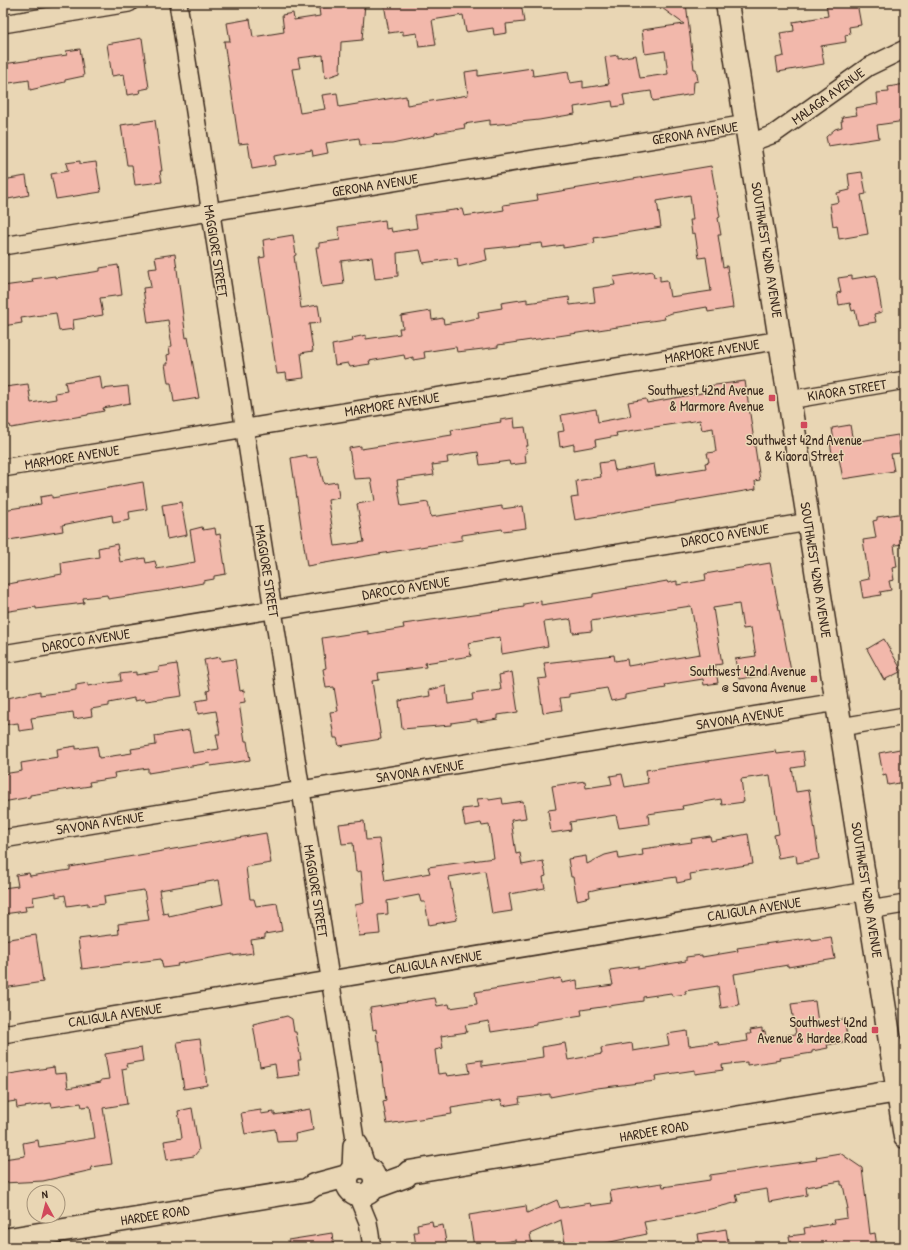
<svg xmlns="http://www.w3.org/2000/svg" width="908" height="1250" viewBox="0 0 908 1250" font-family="'Patrick Hand',sans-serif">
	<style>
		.building { fill: #f2b8ab; stroke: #3b2a1e; fill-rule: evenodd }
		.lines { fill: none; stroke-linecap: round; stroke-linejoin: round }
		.street-casing { stroke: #3b2a1e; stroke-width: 20 }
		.secondary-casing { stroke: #3b2a1e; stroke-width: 25 }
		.street { stroke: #e9d6b4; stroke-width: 17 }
		.secondary { stroke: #e9d6b4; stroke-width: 22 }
		.poi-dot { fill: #d1495b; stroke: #e9d6b4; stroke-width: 1.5 }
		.labels { text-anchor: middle; stroke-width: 3; stroke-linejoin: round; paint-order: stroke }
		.street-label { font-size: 14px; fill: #3b2a1e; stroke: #e9d6b4 }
		.poi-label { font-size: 14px; fill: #3b2a1e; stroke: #e9d6b4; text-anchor: end }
	</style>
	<rect width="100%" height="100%" fill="#e9d6b4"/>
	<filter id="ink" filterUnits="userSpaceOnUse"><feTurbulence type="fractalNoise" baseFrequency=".025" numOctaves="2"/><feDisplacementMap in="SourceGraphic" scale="8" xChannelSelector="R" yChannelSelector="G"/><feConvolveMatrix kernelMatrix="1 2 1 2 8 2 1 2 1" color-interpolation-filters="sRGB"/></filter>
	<g filter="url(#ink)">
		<path class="building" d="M365,3L362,40L341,42L340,73L325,78L323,55L298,58L300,68L292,69L300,113L325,109L322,95L337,93L339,107L406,96L407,105L468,95L465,72L478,70V76L532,68L533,76L568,71L570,83L583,81V88L609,84L605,57L618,55V58L636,55L640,78L668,74L665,51L645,54L642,30L684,24L655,3H686L694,69H696L698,81L694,82L693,94L653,101L651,91L623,95L625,105L613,107L612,101L574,107L575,114L539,120L490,125V120L464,124L465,128L435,133V135L392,144L360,145L359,138L326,143L328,153L313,156L312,150L274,156L275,165L252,169L248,143L239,144L224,41H230L227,23L250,19L253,37L284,32L282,15L293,13L294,20L320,16L319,8Z
			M392,3H521L524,22L506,24L507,33L494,35L493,28L466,32L463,15L432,20L436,45L419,47L417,33L403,35V31L389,33L384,4Z
			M826,3H857L861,25L849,27L850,34L845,35L846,42L821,46L824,64L778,72L776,58L784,56L780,33L794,31L793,22L828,16Z
			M142,38L149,88L139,90L140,93L127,95L124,74L112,76L107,44Z
			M80,49L84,76L65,80V82L30,90L29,80L3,84V64L67,55L66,51Z
			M905,84V121L877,125L879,138L828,146L826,137L835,129L842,127L841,121H843L842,117L857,115L855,108L878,104L877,93L889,92L888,87Z
			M155,120L162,171H160L162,182L135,185L132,165H127L121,125Z
			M80,161V164L96,162L101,192L56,199L51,174L68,171L66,163Z
			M711,166L720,217L718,218L721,235H718L723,267L727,266L733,308L708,312L707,307L672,313L664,316L665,319L637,323L638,324L498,345V347L483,349L457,352L456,347L424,352L425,358L413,360V357L405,359L404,355L369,361L370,364L350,367L348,363L335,365L332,345L353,341L352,338L366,335V339L400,334L399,328H403L401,316L431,311L432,320L443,318L444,324L479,318L478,312L502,308L501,303L527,299V303L569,297L570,305L595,302L593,288L615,285L613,277L653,271L654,277L660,276V281L667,280L670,297L711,291L706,257L699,258L695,233L692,234L690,220H693L690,195L657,201L661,227L594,238L595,243L563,248V245L543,248L542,243L485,249L487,260L458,267L457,258L423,263L420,250L397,253L398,276L375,279L372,257L341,261L344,284L322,287L316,247H319V243L340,240L338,227L385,220L386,229L391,228L392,232L417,228L415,215L462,209L464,216L492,212L504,210L503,205L538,200L537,195Z
			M862,172L866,194L861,195L868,234L839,239L837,225L833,226L830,204L839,202L837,193L850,190L848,174Z
			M26,176L29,195L3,200V180Z
			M293,235L296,255L294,256L301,308L318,305L321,323L309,324L313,351L301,353L304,378L287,380L286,373L277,374L259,258L265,257L263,240Z
			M175,254L186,338L188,337L199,398L174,402L171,383H168L165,364H168L167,355L170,354L169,347L172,346L168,320L148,323L143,288L151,287L148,269L157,268L155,257Z
			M118,265L122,295L100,298L103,315L73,320L74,329L59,331L56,313L21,318L22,323L3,326V286L33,282L32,279L55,276V278L100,271V268Z
			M876,275L882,312L874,314L876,322L858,325L855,310L852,311L850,303L839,305L837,293L841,292L838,278L852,276V279Z
			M100,376L102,389L128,386L130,403L103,408L104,411L88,414V415L11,428L10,425L3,426V393H6L5,387L28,384L31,403L56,399L55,393L67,391L65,382Z
			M745,381L760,480L755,481L756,489L575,520L571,498L578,497L576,481L601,477L599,463L613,461L615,471L654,464L656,476L706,468L705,463L709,462L707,453L716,452L713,428L702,430L700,420L616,433L617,436L595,440L596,446L574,450V444L560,447L558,432L564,431L561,415L596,409L598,422L631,416L628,402L646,399L647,403L702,393L701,387Z
			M514,418L515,428L525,427L528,446H526L527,453H525L526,463L510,465L509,461L480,465L478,452L447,457L448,463L432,465L434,475L397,480L401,506L428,502L431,517L502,506V509L523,506L526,528L503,531L502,529L462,535V540L307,566L291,458L307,455V458L317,457L324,484L337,482L339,498L328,500L335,546L364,542L357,504L375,501L371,478L354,479L349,448L361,446V449L452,435L451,430L501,422L500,420Z
			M850,425L853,442L898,435L901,453L891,454L894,471L843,479L839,458L833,459L830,442L834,441L832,428Z
			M143,482L147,509L129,512L130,520L113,523L112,515L62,525L63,531L3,541V510L41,504L40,497L52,495V498Z
			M181,502L187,535L167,539L162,505Z
			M905,513V544L894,545L897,567L892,568L894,580L889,581L891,590L880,592L881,595L863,598L860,581L869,579L863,540L876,538L873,521L877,520V517Z
			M202,527L203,530L215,528L216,535L220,534L226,574L214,576V579L203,581V583L160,591L108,599L107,595L83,598L84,603L36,609V607L3,612V585L62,574L61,563L99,557L98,548L117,544L120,562L145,558L146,563L155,561L157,569L195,562L190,530Z
			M770,563L791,671L739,679L735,659L756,656L751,628L743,629L739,604L713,608L722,664L715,665L718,683L704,685L703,679L665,685L666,688L625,695V698L611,701L607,688L569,694V697L560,698L562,710L543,713L538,679L547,678L544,663L614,655L615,661L627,659L628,666L700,654L691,606L591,621L592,631L573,633L571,620L568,619L544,622L548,646L502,654L500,637L468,643L471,656L425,663L426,667L378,673L379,680L372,681L381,739L339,746L337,738H334L330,712L338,711L334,687L326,688L323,669L326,668L322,638L368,631V634L404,628L403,624L524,607V604L541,601V605L593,597V594L667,581L668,583L677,581V585L706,580L705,574Z
			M884,639L902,671L884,680L867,649Z
			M220,657L221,661L235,659L240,691L244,690L245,702L239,703L245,741H247L250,760L211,766L210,763L148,773V768L114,773L115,778L89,782L90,786L30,795V797L3,802V774L22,771L21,763L58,757L57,749L76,746V749L97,746L99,758L132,753L131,749L156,745L155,736L189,730L193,753L219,749L216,734H220L216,711L198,714L196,701L208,699L207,691L210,690L204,660Z
			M177,664L182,696L146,701L145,699L134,701V698L109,703V706L91,709L92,716L74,719L73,712L31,718L33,729L19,731L18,723L3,725V699L40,691V695L76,690V685L88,683V686L121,681L120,674L136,672V675L159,671V667Z
			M512,672L518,712L498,715V719L477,722V719L451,723V725L402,729L399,701L430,696L429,690L446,686L448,704L473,700L472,694L501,690L499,675Z
			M905,748V782L888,785L886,774L883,775L879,753Z
			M776,751L777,754L803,751L805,766L792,768L796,792L809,790L819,859L797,863L796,855L778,858L774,835L779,834L770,775L741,779L744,802L722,805L721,799L682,806L683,809L648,814L649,824L619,828L616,815L570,822L571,830L551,833L548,810L556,809L552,786L585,781L586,788L612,784L610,776L622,774L625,787L648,783L646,770Z
			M489,798V800L502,798L503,804L523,801L526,818L511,820L516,854L520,853L522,865L543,861L546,876L543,877L545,888L509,894L512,911L492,914L485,871L449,877L457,920L429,925L425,902H421L419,895L387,901L388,914L378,915L380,934L359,936L355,905L364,903L361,871L356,872L353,843L342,844L339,824L364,821L366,840L379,839L385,881L430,873L428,867L494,858L489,825L482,826L481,823L465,826L462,809L479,807L477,799Z
			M266,833L271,863L246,867L250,899H254L256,906L277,903L282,931L265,934V938L251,940L253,953L233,956V954L177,964L178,966L163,968L161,959L82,969L78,939L119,934L118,924L149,920L144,890L104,896L105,904L88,906V903L67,906L65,895L56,897V893L33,897L34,905L25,906L26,911L3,914V888L18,886L16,875L29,873L30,876L70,870V867ZM219,880L223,904L169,916L168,913L163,914L159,890Z
			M748,834L753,864L690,874L691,880L677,883L676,877L602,888L589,891L590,897L577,900L573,877H571L568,859L586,856L587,864L605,855L618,852L619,859L643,855L642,849L692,842L691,839L710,836L711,841Z
			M36,935L43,982L3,988V940Z
			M831,937L835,959L788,967V965L734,974L739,1005L721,1008L718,986L685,991L686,994L672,996L671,993L643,997V1001L581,1010L582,1015L536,1022V1025L491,1032L489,1021L465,1025L467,1032L441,1036L443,1048L435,1050L438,1074L446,1073L447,1076L470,1073L468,1062L482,1060V1066L543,1057L542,1047L565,1043L568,1060L602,1054L601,1048L632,1043L633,1051L669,1045L667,1034L687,1031L689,1046L718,1042L719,1045L748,1041L747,1034H751L750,1030L762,1028V1032L765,1031L766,1038L796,1034L791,1004L815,1001L818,1023L844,1019L848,1041L827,1045L828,1048L812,1051V1053L780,1058L781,1060L747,1065V1062L722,1065L723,1070L695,1074V1070L655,1076L656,1081L597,1088L550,1097V1094L519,1098L520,1103L502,1106L501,1100L451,1108L452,1114L387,1124L383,1102L386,1101L379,1041H377L376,1029L373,1030L370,1008L435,998L437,1006L449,1004L450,1008L477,1004L475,992L561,978L562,983L577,980L578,990L613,985L610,970L638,966V969L686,961V957L702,955V957L738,951L737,948L771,943L800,939V940L811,938L812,940Z
			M287,1016L292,1019L294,1032H296L301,1060H298L300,1075L277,1078L275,1064L260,1067L253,1024Z
			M200,1039L207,1085L184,1089L177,1042Z
			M141,1048L143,1061L126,1064L127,1068L122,1069L127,1104L103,1108L112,1164L91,1167L92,1170L43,1181L3,1183V1159L25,1156L23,1143L38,1140L39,1147L95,1138L90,1106L82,1107L81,1103L52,1107L51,1103L17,1108L16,1101L3,1103V1075L54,1067L55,1074L66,1073L68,1088L101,1082V1080L109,1079L105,1054Z
			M192,1108L199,1150L194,1156L167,1160L164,1141L182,1138L178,1111Z
			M310,1109L313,1130L295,1134L296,1141L277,1142L275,1129L245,1134L241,1113L261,1110V1114L274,1112V1115Z
			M840,1153L862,1168L870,1234L875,1233L877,1247H791L789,1236L805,1234L804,1228L835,1223L834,1220L847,1218L846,1209H848L843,1185H841V1181L806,1187L807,1195L769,1202L767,1189L736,1194L738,1202L691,1214L644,1222L647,1234L606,1243L577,1247H575L574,1241L565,1243L561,1220L530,1234L532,1245L517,1247L516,1240L492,1244L493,1247H474L469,1215L526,1206L527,1213L557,1200L560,1208L590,1203L591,1206L612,1203L610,1191L662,1183L663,1187L710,1180V1175L817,1160L816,1157Z
			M432,1221L433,1227L443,1225L447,1247H416L414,1232H418L417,1224Z
			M726,1229L729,1247H700L698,1234Z
			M332,1233L334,1247H289L288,1240Z"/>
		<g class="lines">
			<g class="street-casing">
				<path id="street" d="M178,3C237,382 297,760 355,1139L359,1144L367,1168
					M3,24L129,3
					M750,143L774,134L868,67L905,49
					M3,246L747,124
					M789,400L905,380
					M3,468L781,340
					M3,654L809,522
					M841,727L905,716
					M3,839L837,702
					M869,910L905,904
					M3,1034L867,891
					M351,1170L352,1145L355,1139
					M357,1195L368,1222L372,1247"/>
			</g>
			<g class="secondary-casing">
				<path id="secondary" d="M727,3L905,1137
					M347 1181a14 14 0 1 1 28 0a14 14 0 1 1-28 0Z
					M373,1188L406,1176L409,1172L898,1091
					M3,1240L307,1190L314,1185L347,1176"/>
			</g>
			<use href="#street" class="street"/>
			<use href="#secondary" class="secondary"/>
		</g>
	</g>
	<g class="poi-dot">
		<rect x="768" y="394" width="8" height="8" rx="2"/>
		<rect x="800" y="421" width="8" height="8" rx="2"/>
		<rect x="810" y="675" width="8" height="8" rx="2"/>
		<rect x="871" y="1026" width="8" height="8" rx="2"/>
	</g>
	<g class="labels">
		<g class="street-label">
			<text transform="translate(828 96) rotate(-36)" y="5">MALAGA AVENUE</text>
			<text transform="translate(695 133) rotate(-9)" y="5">GERONA AVENUE</text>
			<text transform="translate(375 185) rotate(-9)" y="5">GERONA AVENUE</text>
			<text transform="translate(767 250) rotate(81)" y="5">SOUTHWEST 42ND AVENUE</text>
			<text transform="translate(216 251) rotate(81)" y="5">MAGGIORE STREET</text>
			<text transform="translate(712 351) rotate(-9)" y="5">MARMORE AVENUE</text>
			<text transform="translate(847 390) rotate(-9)" y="5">KIAORA STREET</text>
			<text transform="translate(392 404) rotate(-9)" y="5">MARMORE AVENUE</text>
			<text transform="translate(72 457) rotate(-9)" y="5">MARMORE AVENUE</text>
			<text transform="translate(725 535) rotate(-9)" y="5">DAROCO AVENUE</text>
			<text transform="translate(816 570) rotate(81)" y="5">SOUTHWEST 42ND AVENUE</text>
			<text transform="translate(267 571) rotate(81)" y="5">MAGGIORE STREET</text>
			<text transform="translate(406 588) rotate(-9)" y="5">DAROCO AVENUE</text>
			<text transform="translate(86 640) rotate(-9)" y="5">DAROCO AVENUE</text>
			<text transform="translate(740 718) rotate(-9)" y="5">SAVONA AVENUE</text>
			<text transform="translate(420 771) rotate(-9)" y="5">SAVONA AVENUE</text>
			<text transform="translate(100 823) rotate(-9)" y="5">SAVONA AVENUE</text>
			<text transform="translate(867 890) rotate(81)" y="5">SOUTHWEST 42ND AVENUE</text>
			<text transform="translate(316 891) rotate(81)" y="5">MAGGIORE STREET</text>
			<text transform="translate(754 909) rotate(-9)" y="5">CALIGULA AVENUE</text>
			<text transform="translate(435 962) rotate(-9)" y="5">CALIGULA AVENUE</text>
			<text transform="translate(115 1015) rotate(-9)" y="5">CALIGULA AVENUE</text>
			<text transform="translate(654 1131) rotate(-10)" y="5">HARDEE ROAD</text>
			<text transform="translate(155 1215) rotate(-9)" y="5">HARDEE ROAD</text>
		</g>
		<g class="poi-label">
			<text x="764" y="395">Southwest 42nd Avenue<tspan x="764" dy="16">&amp; Marmore Avenue</tspan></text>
			<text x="804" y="445" text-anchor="middle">Southwest 42nd Avenue<tspan x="804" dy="16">&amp; Kiaora Street</tspan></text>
			<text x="806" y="676">Southwest 42nd Avenue<tspan x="806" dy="16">@ Savona Avenue</tspan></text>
			<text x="867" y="1027">Southwest 42nd<tspan x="867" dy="16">Avenue &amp; Hardee Road</tspan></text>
		</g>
	</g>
	<rect width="908" height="1250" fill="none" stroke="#e9d6b4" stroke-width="16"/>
	<rect x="8" y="8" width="892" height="1234" fill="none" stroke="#3b2a1e" stroke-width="1.5" filter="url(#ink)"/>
	<g transform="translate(46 1204) rotate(353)"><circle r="19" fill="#e9d6b4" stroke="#a39178"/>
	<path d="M0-3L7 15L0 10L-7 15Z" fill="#d1495b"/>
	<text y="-6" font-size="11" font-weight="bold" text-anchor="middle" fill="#3b2a1e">N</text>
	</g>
</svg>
